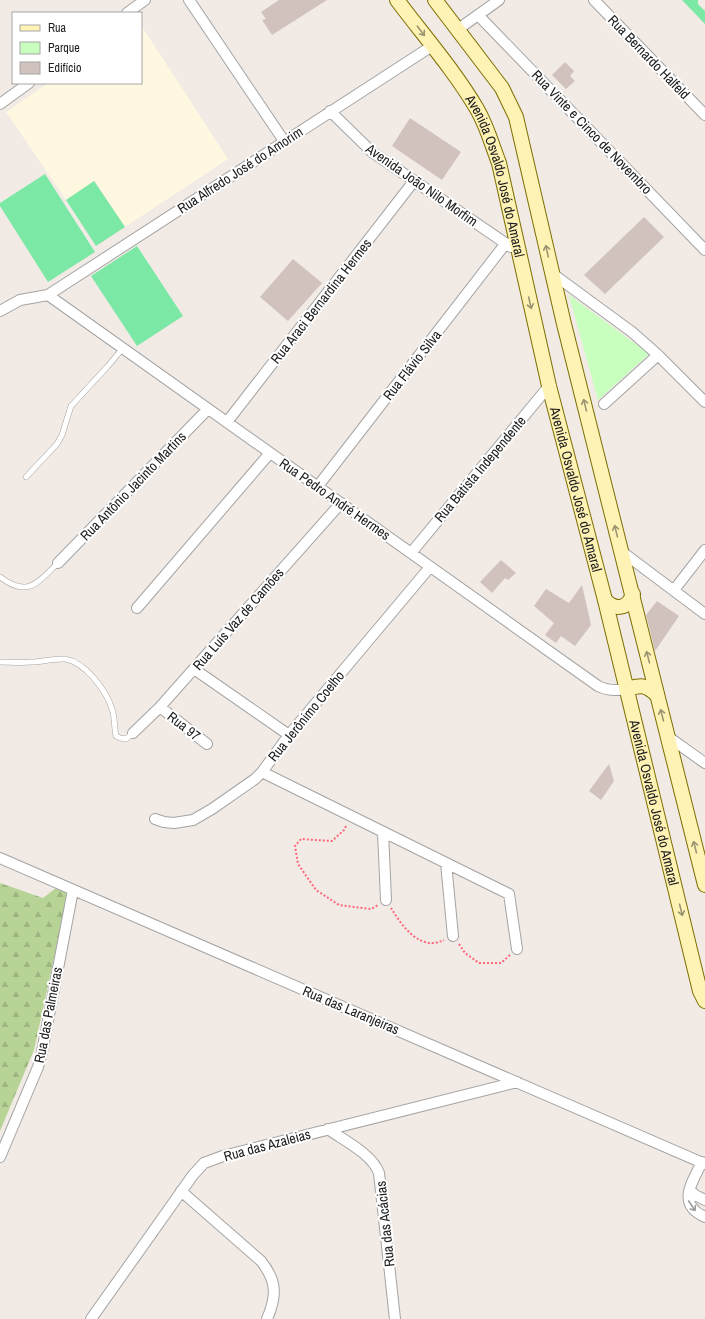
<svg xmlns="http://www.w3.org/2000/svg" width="705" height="1319" viewBox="0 0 705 1319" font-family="'Archivo Narrow',sans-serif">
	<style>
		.education { fill: #fff8e0 }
		.forest { fill: url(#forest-firs) }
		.park { fill: #c8ffbf }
		.pitch { fill: #7ce8a5 }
		.building { fill: #d2c2be }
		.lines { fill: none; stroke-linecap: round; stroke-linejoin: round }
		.service-casing { stroke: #a4a4a4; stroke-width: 6 }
		.minor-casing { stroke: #a4a4a4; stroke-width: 12 }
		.secondary-casing { stroke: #7d6e00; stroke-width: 16 }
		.path { stroke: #ff687b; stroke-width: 2; stroke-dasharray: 2 2; stroke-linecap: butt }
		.service { stroke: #fff; stroke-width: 5 }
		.minor { stroke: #fff; stroke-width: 10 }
		.secondary { stroke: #fff2b5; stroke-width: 14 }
		.oneway { stroke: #9b9472 }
		.oneway2 { stroke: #9b9b9b }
		.labels { text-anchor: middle; stroke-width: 4; stroke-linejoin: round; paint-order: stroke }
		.street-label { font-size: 14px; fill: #202020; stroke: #fff }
	</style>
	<defs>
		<pattern id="forest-firs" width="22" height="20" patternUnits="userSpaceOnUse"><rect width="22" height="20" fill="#b7d496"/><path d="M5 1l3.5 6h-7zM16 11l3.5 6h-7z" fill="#9db681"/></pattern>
	</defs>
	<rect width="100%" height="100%" fill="#f1eae5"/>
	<path class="education" d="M141,25L228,159L125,227L95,181L66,200L6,112L48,83H141Z"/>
	<path class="forest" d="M0,883L43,898L56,888L68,894L34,1050L0,1131Z"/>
	<path class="park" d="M569,295L649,354L598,400Z"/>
	<path class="pitch" d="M682,0H698V4L705,11V24Z
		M45,174L95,252L48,282L0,206V203Z
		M94,181L125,227L96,246L66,200Z
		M137,246L183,316L137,346L91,276Z"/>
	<path class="building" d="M279,0H327L272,35L262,20L266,19L261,12Z
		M565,62L574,71L570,76L575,81L566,89L552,75Z
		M410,118L461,152L442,180L392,146Z
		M644,217L664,237L605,294L584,275Z
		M293,259L322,283L288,321L260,297Z
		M501,560L516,573L508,580L505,578L492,593L480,582Z
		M582,585L591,625L575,646L561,636L556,643L545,635L554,623L534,606L546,589L569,603Z
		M657,601L679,616L655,651L646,615Z
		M609,764L614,781L601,800L589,791Z"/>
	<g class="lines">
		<g class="service-casing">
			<path id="service" d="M26,477L57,444L62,435L71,406L108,366L123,348
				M0,577C28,598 37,583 58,563
				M0,662C10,662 21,663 31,662C42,662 54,658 65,659C85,662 106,690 112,709C115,717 114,727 116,736L120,738L126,739L133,733"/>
		</g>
		<g class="minor-casing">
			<path id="minor" d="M189,0L284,141
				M594,0L705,115
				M127,13L145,0
				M478,15L705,250
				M457,30L499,0
				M0,104L29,83
				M330,111L372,152L511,247
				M553,274L632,332L658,355L705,402
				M48,295L598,686C608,691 616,691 626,689
				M0,311L20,300L48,295L432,46
				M604,404L658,355
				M227,422L414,181
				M318,486L506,243
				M621,551L705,614
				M411,553L549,386
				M58,563L208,409
				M674,590L705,550
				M137,608L270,453
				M194,669L289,735
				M160,707L207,744
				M133,733L160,707L341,503
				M667,736L705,763
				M262,772L509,894L517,949
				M155,819L164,822L174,823L193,820L212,809L255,779L262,772L289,735L430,567
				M383,832L386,900
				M0,858L705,1164
				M446,863L453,936
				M328,1129C345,1141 372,1154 379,1173L395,1319
				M0,1157L38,1067L42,1052L73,890
				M702,1162C692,1183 676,1204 705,1217
				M690,1190L695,1195L705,1200
				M181,1191L261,1261C277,1281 277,1296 267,1319
				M91,1319L193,1175L204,1163L223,1156L517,1082"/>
		</g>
		<g class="secondary-casing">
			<g id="secondary">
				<path id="s1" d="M397,0C424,36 454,70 477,109C487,126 492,145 499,163L549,386L605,600L700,991L705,1001"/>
				<path d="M435,0L502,88L516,117L564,324L705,885"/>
				<path d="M605,600C615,611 628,609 633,594"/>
				<path d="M626,689C641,685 645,684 657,695"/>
			</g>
		</g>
		<path class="path" d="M346,826L344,830L332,841L301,839L295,846L298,864L316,890L339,905L371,909L378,905
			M391,908C402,926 420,952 444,940
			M459,944L465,953L479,963H501L510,955"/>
		<use href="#service" class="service"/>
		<use href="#minor" class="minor"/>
		<use href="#secondary" class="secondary"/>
	</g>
	<defs><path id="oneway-shaft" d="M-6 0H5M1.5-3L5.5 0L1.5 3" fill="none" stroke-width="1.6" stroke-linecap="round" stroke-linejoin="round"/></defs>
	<g class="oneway">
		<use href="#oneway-shaft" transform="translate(421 31) rotate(53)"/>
		<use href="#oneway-shaft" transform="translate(547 251) rotate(-102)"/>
		<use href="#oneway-shaft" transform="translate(530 303) rotate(77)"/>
		<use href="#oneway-shaft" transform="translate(585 405) rotate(-104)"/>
		<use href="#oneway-shaft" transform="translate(616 531) rotate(-104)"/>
		<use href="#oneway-shaft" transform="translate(648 657) rotate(-104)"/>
		<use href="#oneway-shaft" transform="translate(662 715) rotate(-104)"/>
		<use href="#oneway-shaft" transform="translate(695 847) rotate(-104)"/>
		<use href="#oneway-shaft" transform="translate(681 910) rotate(76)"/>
	</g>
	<use class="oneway2" href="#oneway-shaft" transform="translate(692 1206) rotate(56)"/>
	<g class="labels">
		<g class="street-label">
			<text transform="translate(649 57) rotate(46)" y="5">Rua Bernardo Halfeld</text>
			<text transform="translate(592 132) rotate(46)" y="5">Rua Vinte e Cinco de Novembro</text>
			<text transform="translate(240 170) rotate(-33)" y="5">Rua Alfredo José do Amorim</text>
			<text dy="5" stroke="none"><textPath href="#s1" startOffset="205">Avenida Osvaldo José do Amaral</textPath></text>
			<text transform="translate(422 185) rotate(35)" y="5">Avenida João Nilo Morfim</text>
			<text transform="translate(321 301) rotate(-52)" y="5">Rua Araci Bernardina Hermes</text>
			<text transform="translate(412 365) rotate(-52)" y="5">Rua Flávio Silva</text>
			<text transform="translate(480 469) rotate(-50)" y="5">Rua Batista Independente</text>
			<text transform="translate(133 486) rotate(-46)" y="5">Rua Antônio Jacinto Martins</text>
			<text dy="5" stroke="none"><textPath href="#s1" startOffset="529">Avenida Osvaldo José do Amaral</textPath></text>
			<text transform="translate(335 499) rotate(35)" y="5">Rua Pedro André Hermes</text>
			<text transform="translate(238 619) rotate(-49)" y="5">Rua Luís Vaz de Camões</text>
			<text transform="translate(306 716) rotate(-51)" y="5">Rua Jerônimo Coelho</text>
			<text transform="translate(184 726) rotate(38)" y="5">Rua 97</text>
			<text dy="5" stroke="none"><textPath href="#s1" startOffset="852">Avenida Osvaldo José do Amaral</textPath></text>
			<text transform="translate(351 1010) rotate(23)" y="5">Rua das Laranjeiras</text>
			<text transform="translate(48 1015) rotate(-79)" y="5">Rua das Palmeiras</text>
			<text transform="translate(267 1145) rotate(-15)" y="5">Rua das Azaleias</text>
			<text transform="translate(385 1224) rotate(-96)" y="5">Rua das Acácias</text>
		</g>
	</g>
	<rect x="12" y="12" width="130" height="72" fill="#ffffff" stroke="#a6a6a6"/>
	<rect x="20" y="25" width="20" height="6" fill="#fff2b5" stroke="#a6a6a6"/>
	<text x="48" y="32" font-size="12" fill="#202020">Rua</text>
	<rect x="20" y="42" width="20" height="12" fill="#c8ffbf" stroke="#a6a6a6"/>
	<text x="48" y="52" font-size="12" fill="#202020">Parque</text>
	<rect x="20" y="62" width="20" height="12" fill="#d2c2be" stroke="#a6a6a6"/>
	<text x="48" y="72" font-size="12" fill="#202020">Edifício</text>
</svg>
